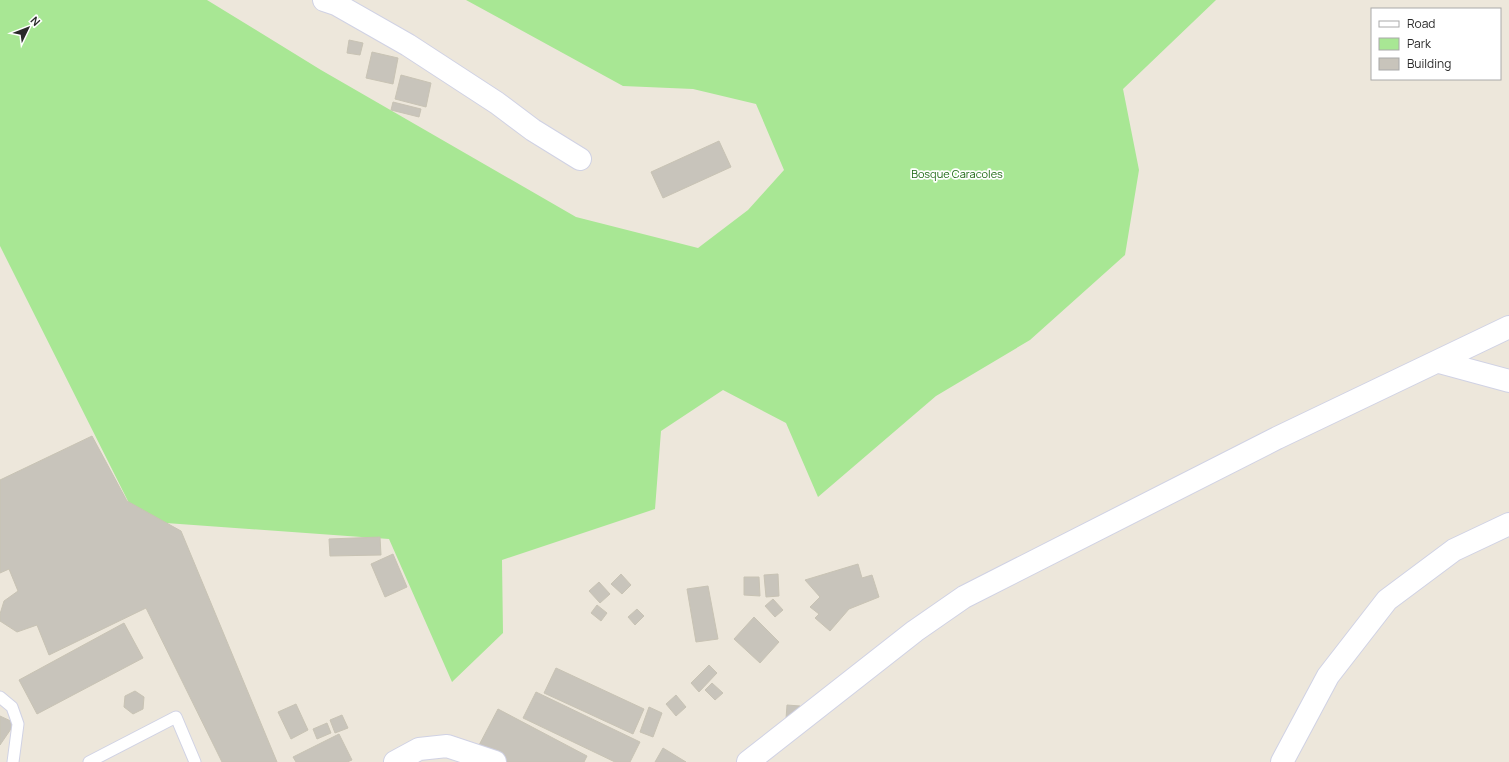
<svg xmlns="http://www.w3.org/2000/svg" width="1509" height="762" viewBox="0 0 1509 762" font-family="Manrope,sans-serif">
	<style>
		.green { fill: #a8e794 }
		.building { fill: #c8c4bb; stroke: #c8c3b4 }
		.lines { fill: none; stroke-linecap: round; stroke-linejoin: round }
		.service-casing { stroke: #d0d2e4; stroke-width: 13 }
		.minor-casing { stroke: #d0d2e4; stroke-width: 24 }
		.service { stroke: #fff; stroke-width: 11 }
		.minor { stroke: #fff; stroke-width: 22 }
		.labels { text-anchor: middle; stroke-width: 3.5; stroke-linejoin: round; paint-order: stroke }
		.park-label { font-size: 11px; fill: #1f6b15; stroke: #fff }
	</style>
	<rect width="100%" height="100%" fill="#ede7db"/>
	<path class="green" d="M0,0H207L321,70L576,217L698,248L748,210L784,170L756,104L693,89L623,86L466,0H1216L1123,89L1139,170L1125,255L1030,340L936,396L818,497L786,423L723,390L661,431L655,509L502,560L503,633L452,682L389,539L138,521L0,246Z"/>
	<path class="building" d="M349,40L363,43L360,55L347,53Z
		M372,52L398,58L393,84L366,78Z
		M401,75L431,83L426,107L395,99Z
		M393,102L421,109L419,117L391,110Z
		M719,141L731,167L663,198L651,172Z
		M92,436L127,501L181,531L277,762H222L146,608L49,655L37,625L17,632L0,621V614L4,601L18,591L9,569L0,573V480Z
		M380,537L381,555L330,556L329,539Z
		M393,554L407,587L385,597L371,564Z
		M858,564L862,578L872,575L879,597L849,609L830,631L815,618L819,614L810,607L820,597L805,580Z
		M621,574L631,585L622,594L611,584Z
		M778,574L779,596L766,597L764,575Z
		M744,577H759L760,596L744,595Z
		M599,582L610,594L600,603L589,591Z
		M708,586L718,639L696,642L687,589Z
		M773,599L783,610L775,617L765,606Z
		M597,605L607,613L601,621L591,613Z
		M637,609L644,616L635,625L628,617Z
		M754,617L779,642L760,663L734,639Z
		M124,623L143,658L37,714L19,680Z
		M709,665L717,673L699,692L691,683Z
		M556,668L644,709L633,734L544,693Z
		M712,683L723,693L715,700L705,690Z
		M135,691L144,697L143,709L133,714L124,707L125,696Z
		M536,692L640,742L630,762H615L523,718Z
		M676,695L686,707L676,716L666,704Z
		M296,704L308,730L291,739L278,712Z
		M787,705L800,706L799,719H786Z
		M649,707L662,713L653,737L640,732Z
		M498,709L587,756L584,762H503L477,749Z
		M342,715L348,728L335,733L330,720Z
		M0,716L15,723L0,745Z
		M327,723L331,733L317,739L313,729Z
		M339,734L352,760L347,762H296L293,757Z
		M663,748L686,762H655Z"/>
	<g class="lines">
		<g class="service-casing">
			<path id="service" d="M0,697L12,707L18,724L13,762
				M89,762L176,717L195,762"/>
		</g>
		<g class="minor-casing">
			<path id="minor" d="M324,0L336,4L408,45L497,103L533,130L580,159
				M1439,362L1509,381
				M395,762L419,749L447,746L495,762
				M748,762L915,631L964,597L1277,438L1509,327
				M1282,762L1328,676L1387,600L1454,550L1509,524"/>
		</g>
		<use href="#service" class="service"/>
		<use href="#minor" class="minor"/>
	</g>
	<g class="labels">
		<g class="park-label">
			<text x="957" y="178">Bosque Caracoles</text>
		</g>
	</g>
	<rect x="1371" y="8" width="130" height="72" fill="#ffffff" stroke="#aaaaaa"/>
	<rect x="1379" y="21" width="20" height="6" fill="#ffffff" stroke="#aaaaaa"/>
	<text x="1407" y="28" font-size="12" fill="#2a2a2a">Road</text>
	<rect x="1379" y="38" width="20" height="12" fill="#a8e794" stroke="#aaaaaa"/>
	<text x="1407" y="48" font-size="12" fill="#2a2a2a">Park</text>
	<rect x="1379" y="58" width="20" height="12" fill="#c8c4bb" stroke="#aaaaaa"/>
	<text x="1407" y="68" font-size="12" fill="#2a2a2a">Building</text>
	<g transform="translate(28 28) rotate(47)" stroke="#ffffff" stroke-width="3" paint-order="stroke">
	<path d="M0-3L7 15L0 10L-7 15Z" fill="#2a2a2a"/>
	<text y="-6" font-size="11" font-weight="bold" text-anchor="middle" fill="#2a2a2a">N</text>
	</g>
</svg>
